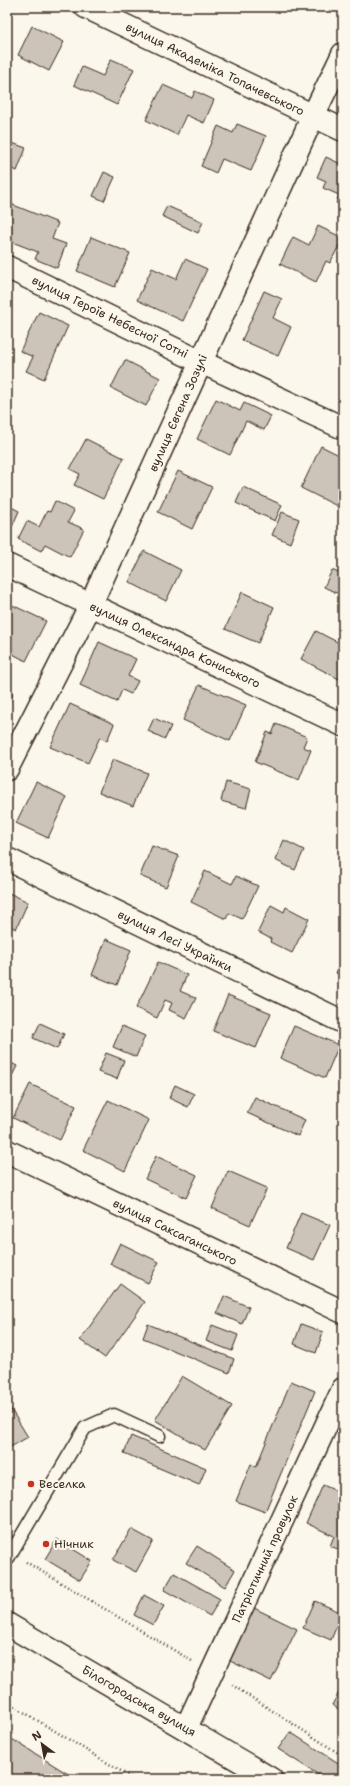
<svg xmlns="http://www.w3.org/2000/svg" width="350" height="1786" viewBox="0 0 350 1786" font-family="'Shantell Sans',sans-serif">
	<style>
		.building { fill: #ccc4b9; stroke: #3b2a1e }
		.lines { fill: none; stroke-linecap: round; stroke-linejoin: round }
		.service-casing { stroke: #3b2a1e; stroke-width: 15 }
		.minor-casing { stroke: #3b2a1e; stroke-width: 25 }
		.tertiary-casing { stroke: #3b2a1e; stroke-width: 25 }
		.path { stroke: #3b2a1e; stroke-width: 2.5; stroke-dasharray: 1 3; stroke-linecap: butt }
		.service { stroke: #fbf7ec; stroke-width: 12 }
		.minor { stroke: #fbf7ec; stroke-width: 22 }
		.tertiary { stroke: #fbf7ec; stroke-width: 22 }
		.poi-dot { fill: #c8321e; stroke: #fbf7ec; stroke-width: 1.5 }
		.labels { text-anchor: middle; stroke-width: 4; stroke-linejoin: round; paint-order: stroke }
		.street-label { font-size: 12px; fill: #3b2a1e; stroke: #fbf7ec }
		.poi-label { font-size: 12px; fill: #3b2a1e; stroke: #fbf7ec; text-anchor: start }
	</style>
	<rect width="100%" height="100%" fill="#fbf7ec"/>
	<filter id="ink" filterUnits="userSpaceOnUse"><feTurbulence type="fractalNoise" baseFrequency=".025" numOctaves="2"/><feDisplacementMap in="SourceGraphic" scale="8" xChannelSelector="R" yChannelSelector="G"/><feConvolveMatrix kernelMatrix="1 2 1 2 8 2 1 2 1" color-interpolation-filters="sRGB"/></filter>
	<g filter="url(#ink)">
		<path class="building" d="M32,26L64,42L49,71L18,55Z
			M111,59L134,69L117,105L74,85L82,67L103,76Z
			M163,85L192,98L195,91L214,100L204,123L186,115L177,135L146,120Z
			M237,124L266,136L251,171L222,159L216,173L201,166L218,126L233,133Z
			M12,143L26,148L17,171L7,167V156Z
			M326,157L343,165V206L336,203L339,195L323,188L326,181L317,177Z
			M104,172L115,177L104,201L93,196Z
			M11,204L58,223L52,239L66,244L57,268L35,259L38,252L7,240V215Z
			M167,206L203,222L198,233L162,216Z
			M318,226L343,238L330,263L326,261L316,282L280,264L293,237L309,245Z
			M91,237L130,253L115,287L77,271Z
			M185,259L207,269L183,321L137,300L152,268L176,279Z
			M264,291L282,299L273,318L291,327L278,356L242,340Z
			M39,312L68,326L44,379L26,371L33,357L20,351Z
			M125,360L160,378L146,406L111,388Z
			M216,399L240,411L244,403L271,416L264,430L246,421L230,455L197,439Z
			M86,439L124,458L103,499L74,485L80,474L70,469Z
			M321,446L343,457V499L339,507L301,488Z
			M178,471L212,487L192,529L158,512Z
			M243,487L282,505L275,521L236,503Z
			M55,501L74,511L68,522L84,529L70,557L45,544L41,551L18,539L27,521L39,527L47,511L50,512Z
			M7,505L19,511L7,538Z
			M282,512L299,519L290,543L272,535Z
			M144,551L181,570L166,601L129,582Z
			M332,570L343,575V596L324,587Z
			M242,592L274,607L258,643L225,629Z
			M8,603L46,621L26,661L7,651Z
			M316,631L343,645V671L339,679L301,659Z
			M99,642L136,659L128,676L138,681L131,694L122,690L117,702L80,685Z
			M199,685L246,705L230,741L183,720Z
			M7,691L13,694L7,707Z
			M70,704L114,724L107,741L100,737L88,763L50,747Z
			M154,718L171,726L165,739L148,731Z
			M276,724L307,737L303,747L311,750L299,780L255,762L267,732L272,734Z
			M113,759L147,773L133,806L99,792Z
			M36,782L67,797L48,838L16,823Z
			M226,782L251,789L246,808L221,801Z
			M284,840L304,850L295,870L275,860Z
			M152,846L179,856L166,887L140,876Z
			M205,871L232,884L236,876L258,886L242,919L229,913L226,919L191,902Z
			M7,892L28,902L16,929L7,925Z
			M271,905L284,912L286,907L309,919L292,953L270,942L271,939L258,932Z
			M106,939L131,950L117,985L92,975Z
			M343,957V977L336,973Z
			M158,962L187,975L180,991L196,998L186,1018L169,1010L172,1003L165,1000L157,1018L136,1008Z
			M228,995L271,1013L256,1048L213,1031Z
			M40,1023L64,1034L57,1049L33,1038Z
			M122,1026L145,1036L136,1057L113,1047Z
			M294,1026L339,1045L325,1078L280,1058Z
			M106,1053L124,1060L117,1079L98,1072Z
			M7,1061L17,1066L7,1086Z
			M30,1084L76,1106L60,1140L13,1118Z
			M175,1085L194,1094L188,1107L169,1098Z
			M255,1097L305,1120L298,1136L247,1113Z
			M108,1100L149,1120L125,1171L83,1150Z
			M156,1156L197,1175L186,1198L145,1179Z
			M228,1171L267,1188L250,1225L212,1208Z
			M301,1213L330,1225L314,1260L286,1248Z
			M120,1243L159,1262L148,1283L110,1264Z
			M120,1284L145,1302L105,1358L80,1340Z
			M224,1296L249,1307L242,1324L217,1313Z
			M148,1324L234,1359L229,1373L143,1338Z
			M301,1324L323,1332L316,1353L294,1344Z
			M212,1325L238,1335L232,1351L206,1341Z
			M182,1376L232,1406L205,1450L155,1420Z
			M291,1381L315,1391L265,1512L236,1501L251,1464L256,1467Z
			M7,1403L28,1437L7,1449Z
			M131,1436L206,1468L199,1485L124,1453Z
			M323,1485L343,1494V1551L330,1546L334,1536L306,1523Z
			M131,1529L153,1541L136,1572L113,1560Z
			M57,1539L92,1561L80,1580L45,1559Z
			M197,1546L235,1570L225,1587L186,1563Z
			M174,1573L220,1599L210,1616L164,1590Z
			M144,1595L164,1606L153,1625L134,1615Z
			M315,1601L342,1613L331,1640L303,1628Z
			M254,1608L297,1629L271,1681L228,1660Z
			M343,1685V1712L332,1705Z
			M290,1732L343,1766V1779H325L278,1749Z
			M7,1736L76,1779H7Z"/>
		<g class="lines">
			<g class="service-casing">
				<path id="service" d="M7,1560L85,1428L114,1415L159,1436"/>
			</g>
			<g class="minor-casing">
				<path id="minor" d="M86,7L343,130
					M7,267L201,362L343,428
					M7,565L343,725
					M7,769L90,606L313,116L343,54
					M7,859L343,1022
					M7,1151L343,1312
					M186,1728L343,1389"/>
			</g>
			<g class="tertiary-casing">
				<path id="tertiary" d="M7,1624L271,1779"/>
			</g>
			<path class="path" d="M26,1562L192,1661
				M232,1685L343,1756
				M7,1702L134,1779"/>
			<use href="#service" class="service"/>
			<use href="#minor" class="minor"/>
			<use href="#tertiary" class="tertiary"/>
		</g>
	</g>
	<g class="poi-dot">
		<circle cx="31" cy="1484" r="4"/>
		<circle cx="46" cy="1544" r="4"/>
	</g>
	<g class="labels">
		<g class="street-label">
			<text transform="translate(215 69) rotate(26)" y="4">вулиця Академіка Топачевського</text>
			<text transform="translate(110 317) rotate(26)" y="4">вулиця Героїв Небесної Сотні</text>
			<text transform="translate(178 413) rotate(-66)" y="4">вулиця Євгена Зозулі</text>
			<text transform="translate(175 645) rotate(25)" y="4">вулиця Олександра Кониського</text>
			<text transform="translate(175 941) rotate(26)" y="4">вулиця Лесі Українки</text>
			<text transform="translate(175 1232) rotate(26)" y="4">вулиця Саксаганського</text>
			<text transform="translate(265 1559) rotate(-65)" y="4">Патріотичний провулок</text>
			<text transform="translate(139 1701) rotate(30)" y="4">Білогородська вулиця</text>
		</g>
		<g class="poi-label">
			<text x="39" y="1488">Веселка</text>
			<text x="54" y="1548">Нічник</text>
		</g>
	</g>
	<rect width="350" height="1786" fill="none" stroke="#fbf7ec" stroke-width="24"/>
	<rect x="12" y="12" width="326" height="1762" fill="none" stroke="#3b2a1e" stroke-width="1.5" filter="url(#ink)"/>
	<g transform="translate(42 1744) rotate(328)" stroke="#fbf7ec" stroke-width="3" paint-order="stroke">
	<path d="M0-3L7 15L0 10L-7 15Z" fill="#3b2a1e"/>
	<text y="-6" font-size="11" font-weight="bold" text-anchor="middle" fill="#3b2a1e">N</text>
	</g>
</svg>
